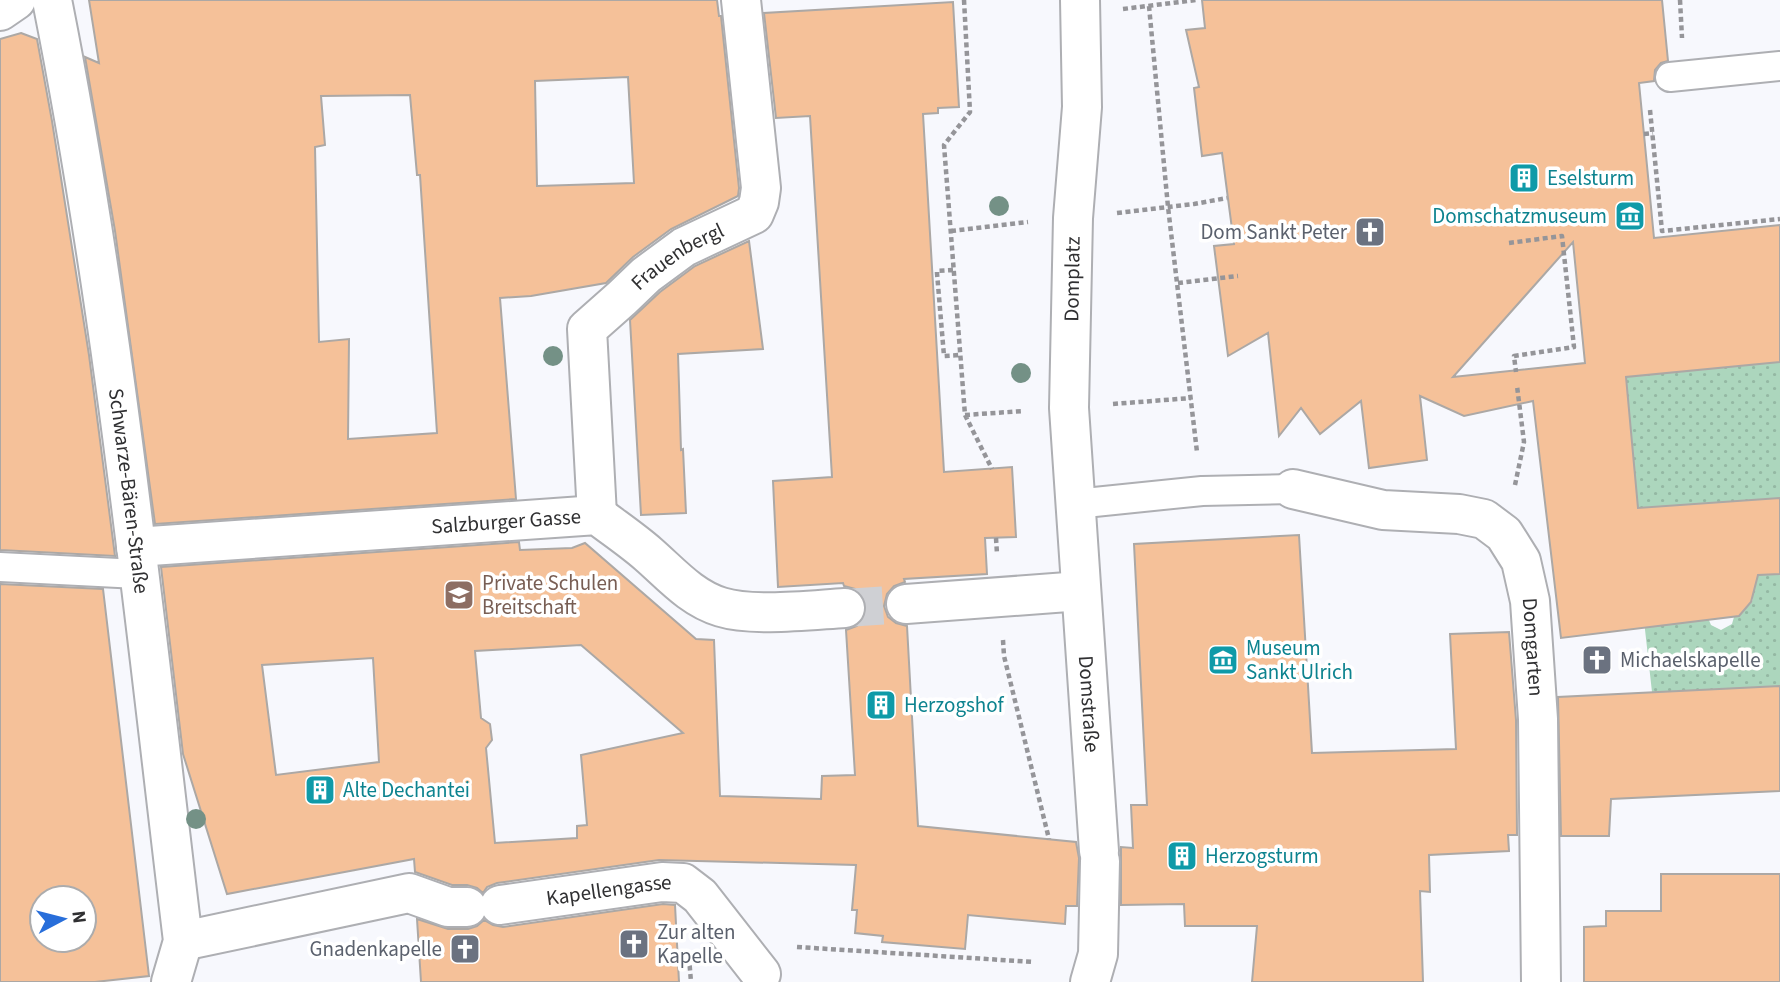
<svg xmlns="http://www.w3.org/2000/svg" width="1780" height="982" viewBox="0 0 1780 982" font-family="'Source Sans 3',sans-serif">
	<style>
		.grass { fill: url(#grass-dots) }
		.building { fill: #f5c199; stroke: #aca8a5; stroke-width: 2; fill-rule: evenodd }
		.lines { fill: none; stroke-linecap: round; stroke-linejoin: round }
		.pedestrian-tunnel { stroke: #cfd0d4; stroke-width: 38; stroke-dasharray: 38 19; stroke-linecap: butt }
		.service-casing { stroke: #aeafb3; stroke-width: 32 }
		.pedestrian-casing { stroke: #aeafb3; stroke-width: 42 }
		.minor-casing { stroke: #aeafb3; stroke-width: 42 }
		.path { stroke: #959599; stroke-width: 4.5; stroke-dasharray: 5 3.5; stroke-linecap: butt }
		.service { stroke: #fff; stroke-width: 28 }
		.pedestrian { stroke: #fff; stroke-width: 38 }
		.minor { stroke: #fff; stroke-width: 38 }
		.tree { fill: #749186 }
		.labels { text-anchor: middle; stroke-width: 7; stroke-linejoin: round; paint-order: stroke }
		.culture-label { font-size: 21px; fill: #0d838f; stroke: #fff; text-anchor: start }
		.worship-label { font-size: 21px; fill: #5b616d; stroke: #fff; text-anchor: end }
		.street-label { font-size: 21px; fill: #303032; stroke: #fff }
		.education-label { font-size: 21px; fill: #785e54; stroke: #fff; text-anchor: start }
	</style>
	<defs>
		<pattern id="grass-dots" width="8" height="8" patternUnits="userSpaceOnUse" patternTransform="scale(1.75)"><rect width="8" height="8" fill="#acd6bd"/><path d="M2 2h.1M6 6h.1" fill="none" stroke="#94b8a3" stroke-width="1.8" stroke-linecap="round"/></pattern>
	</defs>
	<rect width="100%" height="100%" fill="#f7f8fd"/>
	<path class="grass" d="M1780,362V498L1638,508L1626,377Z
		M1780,574V686L1652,692L1642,603L1708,618L1711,625L1721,630L1732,624L1734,617L1740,616L1741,610C1763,601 1749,587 1739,576Z"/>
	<path class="building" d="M89,0H717L719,16H721L739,188L738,196L671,229L633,257L606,283L531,296L500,298L516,499L155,524L115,231L85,57L99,63ZM628,77L634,183L537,186L535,81ZM410,95L417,175H420L437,433L348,439L349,339L319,342L315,147L325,145L321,96Z
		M1202,0H1662L1668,61L1661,63L1655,70L1654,81L1639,83L1654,238L1780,225V362L1626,377L1638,508L1780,498V574L1758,575L1751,602L1739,616L1561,638L1533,401L1464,416L1420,396L1427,460L1369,468L1361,401L1320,434L1301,408L1279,436L1268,333L1228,356L1214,246L1234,244L1222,153L1202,156L1194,88L1199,87L1186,30L1205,28ZM1573,242L1585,363L1453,377Z
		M953,2L959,107L938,108V113L923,114L944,472L1012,467L1016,537L985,538L987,574L904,579L905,582L894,586L887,594L884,606L888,617L896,623L907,626L918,826L1076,842L1079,858L1077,906H1066L1065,924L968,915L965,949L882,942L883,936L855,933L857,910H852L856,865L659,860L497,883L487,887L483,893L477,888L467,885H452L415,872L414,859L227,894L183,754L161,567L519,542L520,550L572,548L585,543L696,639L714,640L720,796L821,799L822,776L855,775L846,630L857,626L864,618L867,607L863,596L855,589L844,586L843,583L778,587L773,481L832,477L810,116L776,118L764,13ZM581,645L683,733L581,755L587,825L577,826V838L495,843L486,748L492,740L490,724L481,718L475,651ZM373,658L379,762L276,775L262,665Z
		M21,33L37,39L52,121L89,355L115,556L0,550V39Z
		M749,241L763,349L678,354L681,450L683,449L686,513L641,515L630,320L660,292L695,266Z
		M1299,535L1312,753L1456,749L1450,634L1509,632L1516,720L1517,835H1508L1509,851L1429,855L1430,892L1420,891L1423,982H1252L1257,926H1185L1184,904L1121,905V847L1133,848L1131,805H1147L1134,544Z
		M0,584L103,589L149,976L95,982H0ZM42,898H84V940H42Z
		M1780,686V791L1611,799L1609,836H1561L1558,697Z
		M1661,874H1780V982H1584V927L1606,926V911H1661Z
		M663,904L675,905L679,982H421L417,919L448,929H468L477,926L484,920L493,925L503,927Z"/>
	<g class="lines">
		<path class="pedestrian-tunnel" d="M845,608L906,604"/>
		<g class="service-casing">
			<path id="service" d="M1670,77L1780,66
				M1075,504L1202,491L1293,489
				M0,567L138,574"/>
		</g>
		<g class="pedestrian-casing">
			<g id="pedestrian">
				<path id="s1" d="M52,0C114,311 145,627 183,941L171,982"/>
				<path id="s2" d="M1080,0L1082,107L1073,218L1069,408L1099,851"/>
				<path d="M0,11L16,0"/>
				<path id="s3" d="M1293,489L1383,510L1459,514L1484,519L1504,534L1521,561L1530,601L1538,719L1541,982"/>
				<path id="s4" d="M597,515L587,329L622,298L646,275L684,247L754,214L759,202L761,188L741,0"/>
				<path id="s5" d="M136,547L597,515C614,528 632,540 648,554C671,574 691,598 721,607C753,617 811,610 845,608"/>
				<path d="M906,604L1081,591"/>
				<path id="s6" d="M500,905L662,882L683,883L700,896L761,974"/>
				<path d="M183,941L409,893L448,907H467"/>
			</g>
		</g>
		<g class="minor-casing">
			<path id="minor" d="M1090,982L1098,954L1100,861"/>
		</g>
		<path class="path" d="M964,0L970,112L944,145L965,415L992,469
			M1680,0L1682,38
			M1149,6L1168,207L1197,452
			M1123,9L1196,0
			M1650,110L1662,231L1780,219
			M1644,134L1653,133
			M1117,213L1194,204L1227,198
			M951,231L1028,222
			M1509,243L1562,236L1574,347L1514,356L1516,372
			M953,270L937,271V273L944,356L960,355
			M1178,283L1238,276
			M1113,404L1191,398
			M965,415L1024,411
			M1515,485L1524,442L1517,386
			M996,538L997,554
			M1003,640L1004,656L1049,839
			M797,947L1034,962
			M689,957L691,982"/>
		<use href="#service" class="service"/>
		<use href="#pedestrian" class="pedestrian"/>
		<use href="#minor" class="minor"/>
	</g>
	<g class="tree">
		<circle cx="999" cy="206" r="10"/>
		<circle cx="553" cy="356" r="10"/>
		<circle cx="1021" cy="373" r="10"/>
		<circle cx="196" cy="819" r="10"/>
	</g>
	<defs>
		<g id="building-square" transform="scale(1.575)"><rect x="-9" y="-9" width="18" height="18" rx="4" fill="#0f9aa8" stroke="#fff"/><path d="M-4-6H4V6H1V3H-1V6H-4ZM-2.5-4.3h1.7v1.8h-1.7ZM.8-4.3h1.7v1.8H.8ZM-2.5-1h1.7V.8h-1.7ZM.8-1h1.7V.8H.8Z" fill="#fff"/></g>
		<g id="museum-square" transform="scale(1.575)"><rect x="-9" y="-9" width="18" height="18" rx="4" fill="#0f9aa8" stroke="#fff"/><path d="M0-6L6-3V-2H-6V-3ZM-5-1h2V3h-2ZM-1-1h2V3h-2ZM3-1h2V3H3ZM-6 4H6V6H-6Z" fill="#fff"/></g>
		<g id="church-square" transform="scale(1.575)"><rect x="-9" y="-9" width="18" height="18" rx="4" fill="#6b7280" stroke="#fff"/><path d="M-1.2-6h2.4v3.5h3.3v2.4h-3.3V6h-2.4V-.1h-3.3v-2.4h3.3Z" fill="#fff"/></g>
		<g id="school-square" transform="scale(1.575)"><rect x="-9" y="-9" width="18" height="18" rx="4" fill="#8d6e63" stroke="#fff"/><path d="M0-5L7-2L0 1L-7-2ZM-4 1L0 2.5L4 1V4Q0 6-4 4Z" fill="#fff"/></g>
	</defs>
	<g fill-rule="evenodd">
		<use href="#building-square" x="1524" y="178"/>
		<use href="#museum-square" x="1630" y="216"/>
		<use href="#church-square" x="1370" y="232"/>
		<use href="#school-square" x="459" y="595"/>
		<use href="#museum-square" x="1223" y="660"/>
		<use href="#church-square" x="1597" y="660"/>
		<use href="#building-square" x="881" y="705"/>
		<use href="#building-square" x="320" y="790"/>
		<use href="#building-square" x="1182" y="856"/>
		<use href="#church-square" x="634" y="944"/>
		<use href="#church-square" x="465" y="949"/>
	</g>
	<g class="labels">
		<g class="culture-label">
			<text x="1547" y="185">Eselsturm</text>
			<text x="1607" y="223" text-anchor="end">Domschatzmuseum</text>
			<text x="1246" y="655">Museum<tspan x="1246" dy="24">Sankt Ulrich</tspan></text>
			<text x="904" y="712">Herzogshof</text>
			<text x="343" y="797">Alte Dechantei</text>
			<text x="1205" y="863">Herzogsturm</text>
		</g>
		<g class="worship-label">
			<text x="1347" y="239">Dom Sankt Peter</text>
			<text x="1620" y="667" text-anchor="start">Michaelskapelle</text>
			<text x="657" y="939" text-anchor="start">Zur alten<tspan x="657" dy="24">Kapelle</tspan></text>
			<text x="442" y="956">Gnadenkapelle</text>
		</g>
		<g class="street-label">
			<text dy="7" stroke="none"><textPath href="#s4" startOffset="303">Frauenbergl</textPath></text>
			<text transform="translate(1072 279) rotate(-89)" y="7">Domplatz</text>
			<text dy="7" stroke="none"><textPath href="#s1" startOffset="497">Schwarze-Bären-Straße</textPath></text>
			<text dy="7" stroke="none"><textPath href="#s5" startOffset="371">Salzburger Gasse</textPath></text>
			<text dy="7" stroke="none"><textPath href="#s3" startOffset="338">Domgarten</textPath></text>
			<text dy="7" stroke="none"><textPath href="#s2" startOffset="705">Domstraße</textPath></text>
			<text dy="7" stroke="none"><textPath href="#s6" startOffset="110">Kapellengasse</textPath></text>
		</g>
		<g class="education-label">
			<text x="482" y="590">Private Schulen<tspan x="482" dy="24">Breitschaft</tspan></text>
		</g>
	</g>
	<g transform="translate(63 919) rotate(83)"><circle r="33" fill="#ffffff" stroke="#acacad" stroke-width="2"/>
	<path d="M0-5L12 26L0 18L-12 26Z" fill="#286eda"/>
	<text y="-10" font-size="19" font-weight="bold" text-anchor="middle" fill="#303032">N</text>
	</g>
</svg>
